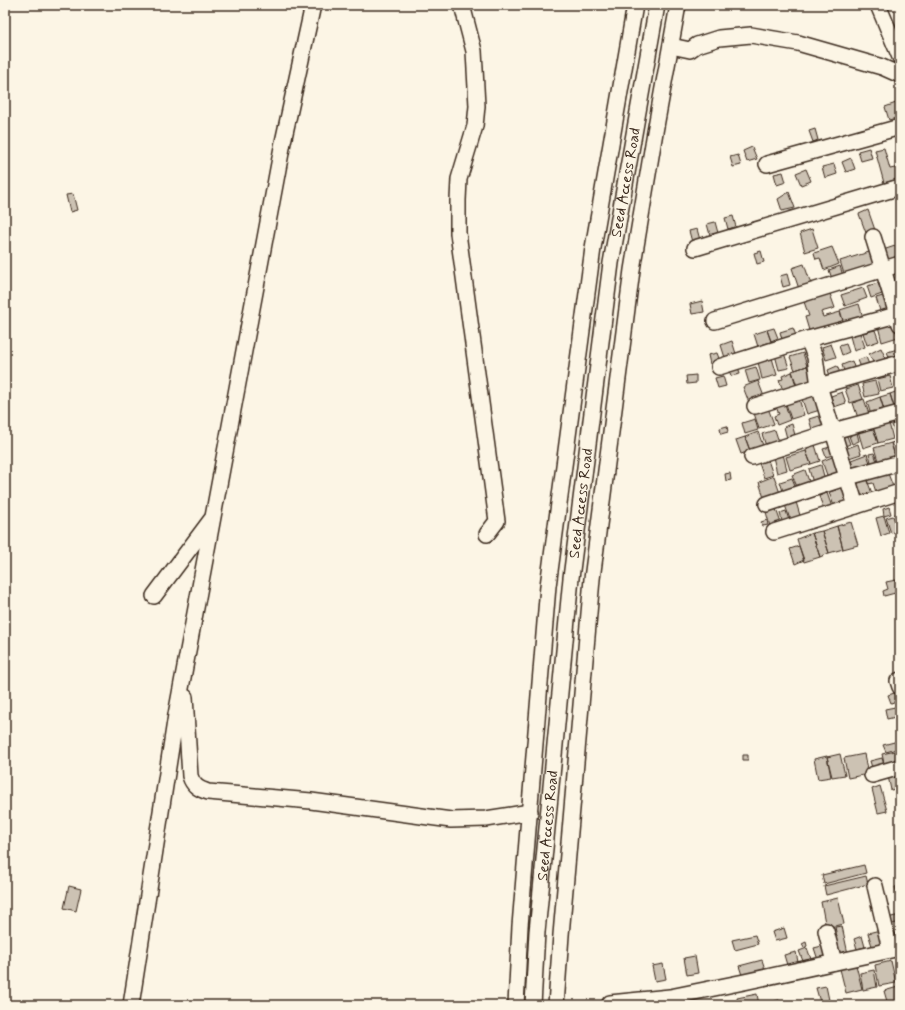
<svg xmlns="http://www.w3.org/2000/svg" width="905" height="1010" viewBox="0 0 905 1010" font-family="Mynerve,sans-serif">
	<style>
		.building { fill: #ccc2b3; stroke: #3b2a1e }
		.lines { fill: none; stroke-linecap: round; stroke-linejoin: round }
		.minor-casing { stroke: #3b2a1e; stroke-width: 18 }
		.minor { stroke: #fcf5e5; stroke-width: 15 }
		.labels { text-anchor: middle; stroke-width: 4; stroke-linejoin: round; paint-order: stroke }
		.street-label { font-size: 15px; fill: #3b2a1e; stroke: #fcf5e5 }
	</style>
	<rect width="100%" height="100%" fill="#fcf5e5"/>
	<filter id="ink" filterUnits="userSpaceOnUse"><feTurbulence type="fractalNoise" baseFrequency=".025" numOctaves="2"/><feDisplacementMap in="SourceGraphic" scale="8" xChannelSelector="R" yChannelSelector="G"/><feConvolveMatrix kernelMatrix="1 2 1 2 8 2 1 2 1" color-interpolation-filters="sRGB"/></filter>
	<g filter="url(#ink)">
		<path class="building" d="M896,103L900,117L889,120L885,107Z
			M815,129L818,140L813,142L809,131Z
			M752,147L757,159L747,162L743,151Z
			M869,148L872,158L861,161L858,151Z
			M884,148L890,169L900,167V179L884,183L875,150Z
			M738,155L741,165L733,167L730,157Z
			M851,158L855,169L846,172L842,162Z
			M834,164L837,174L825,178L822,167Z
			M806,169L811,181L801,185L796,173Z
			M783,172L786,182L777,185L774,174Z
			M789,192L795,208L782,211L778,199Z
			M73,194L77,210L70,212L66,195Z
			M868,210L875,230L866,233L859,214Z
			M733,216L736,227L728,229L725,218Z
			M715,222L718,233L710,235L707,224Z
			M697,229L700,240L692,242L689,231Z
			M812,229L818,248L805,252L800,233Z
			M898,245L900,251V262L888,265L883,250Z
			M832,247L839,264L824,270L820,258L816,259L814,253Z
			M761,251L764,262L757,264L754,253Z
			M869,252L875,268L845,277L840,261Z
			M804,264L811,284L799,289L792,268Z
			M840,266L844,279L833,282L829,270Z
			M787,274L790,285L783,287L780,276Z
			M900,278V288L897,279Z
			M878,283L882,294L871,298L867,286Z
			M863,288L867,298L845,306L841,295Z
			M829,291L835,308L821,312L823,317L840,312L845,327L811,337L805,317L809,316L803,299Z
			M883,296L888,311L881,314L876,298Z
			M702,301L704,312L692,314L690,304Z
			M859,304L864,321L845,327L840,310Z
			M893,322L898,337L882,342L878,326Z
			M774,328L778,338L771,341L767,330Z
			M793,328L797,338L783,343L780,332Z
			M767,330L773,347L759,350L754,334Z
			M875,330L879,341L867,345L863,333Z
			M860,333L865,347L854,351L850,336Z
			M732,341L737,357L726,361L721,345Z
			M831,344L836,357L826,360L822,347Z
			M846,344L849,352L842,355L839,346Z
			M881,348L887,361L875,366L869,354Z
			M898,349L900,358L891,361L887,352Z
			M717,353L720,361L710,364L708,355Z
			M784,353L789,368L779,370L775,355Z
			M803,353L807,366L795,370L790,357Z
			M866,357L870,367L862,370L858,360Z
			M772,358L777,375L762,379L758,362Z
			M852,361L855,370L845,374L842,365Z
			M738,366L740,374L731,376L729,369Z
			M807,366L813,385L798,389L792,371Z
			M837,366L841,375L831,379L828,370Z
			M756,367L760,380L749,383L745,370Z
			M792,372L797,389L783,390L779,380L783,379L782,376Z
			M900,373V386H899L896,375Z
			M696,375V383L687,384L686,376Z
			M723,376L726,386L718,388L715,378Z
			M890,376L893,388L880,391L877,379Z
			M758,381L765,399L750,405L743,387Z
			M875,381L879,394L865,397L862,384Z
			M858,385L863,399L850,403L845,389Z
			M898,391L900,398V408L895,410L890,394Z
			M842,392L846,403L834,407L831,396Z
			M890,394L895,410L885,413L880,397Z
			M815,395L820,410L807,414L802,399Z
			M880,397L885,413L872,418L867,402Z
			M799,399L804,415L791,419L786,404Z
			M864,399L870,417L859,421L853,403Z
			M785,404L790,420L777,425L774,416L779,414L776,407Z
			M768,408L774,424L759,429L754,413Z
			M822,415L826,429L813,433L809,419Z
			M755,419L758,430L745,434L742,423Z
			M900,422V436L897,438L892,425Z
			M889,423L893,439L878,443L873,427Z
			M792,424L796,439L788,442L784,427Z
			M727,426L728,432L721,434L720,428Z
			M873,427L878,443L863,448L858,431Z
			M775,430L779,442L766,446L762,434Z
			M854,430L855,434L857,433L859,441L852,444L849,436H851L850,432Z
			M758,432L764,448L751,453L745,437Z
			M847,436L850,444L843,447L840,438Z
			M745,437L750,451L741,454L736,440Z
			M900,440V458L896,459L891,443Z
			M891,443L896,459L879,464L874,448Z
			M858,444L861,454L849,458L845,449Z
			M815,445L820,461L811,464L806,451L808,447Z
			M830,447L833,455L826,457L823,449Z
			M806,451L811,464L790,470L786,457Z
			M874,453L878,464L872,466L869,454Z
			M783,454L787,470L777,473L773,457Z
			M867,454L871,466L854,471L851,460Z
			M835,456L841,474L828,478L822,461Z
			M768,460L773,475L764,478L759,463Z
			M821,465L825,480L813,483L809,469Z
			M805,470L810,484L798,489L792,475Z
			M887,471L894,489L877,495L873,483L868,484L867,480Z
			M730,473L731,480L726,481L725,474Z
			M774,476L781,496L764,498L759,482Z
			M792,478L797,490L784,494L780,482Z
			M867,480L873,496L861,500L855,484Z
			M842,488L848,505L835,509L829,492Z
			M827,493L833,510L825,512L819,496Z
			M796,502L802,522L792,525L785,505Z
			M889,507L891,514L884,516L883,509Z
			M776,509L782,526L771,530L766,512Z
			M786,511L790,523L783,525L780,513Z
			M900,512V530L895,514Z
			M884,516L889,533L881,536L876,518Z
			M893,516L898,531L891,533L886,518Z
			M767,520L768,525L763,526L761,522Z
			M851,522L858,545L843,549L837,526Z
			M837,526L843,549L829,553L822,531Z
			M822,531L829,553L820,557L812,533Z
			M812,533L820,557L804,562L797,539Z
			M799,546L804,560L795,564L790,549Z
			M896,580L899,592L884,596L883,591L888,589L886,582Z
			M898,692L900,700L891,703L888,695Z
			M900,706V716L887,719L885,709Z
			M900,720V733H898L895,721Z
			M900,736V748L886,752L883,745L898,741L897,737Z
			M900,750V765L885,768L882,754Z
			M840,754L845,775L832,777L827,757Z
			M864,754L868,774L848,778L844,758Z
			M743,755H748V760H743Z
			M827,756L831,777L818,779L814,759Z
			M882,758L885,768L873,771L870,761Z
			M900,773V788L891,790L888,776Z
			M880,786L887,811L878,813L872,789Z
			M900,790V797H897L896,791Z
			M900,801V810L899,811L896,802Z
			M864,865L866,873L824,884L822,875Z
			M866,876L868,884L826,895L824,886Z
			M69,886L81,889L76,911L64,908Z
			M900,886V902L899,903L895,887Z
			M838,898L844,924L826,928L821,902Z
			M900,915V922L889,925L887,918Z
			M842,926L848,954L836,957L832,940L837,937L835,927Z
			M784,928L787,938L775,941L772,932Z
			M880,930L883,943L872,946L868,933Z
			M900,932V942H899L896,933Z
			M755,935L758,944L735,950L732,940Z
			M862,936L865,947L857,949L854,939Z
			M806,942L807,946L804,948L802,944Z
			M826,945L829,958L818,960L814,948Z
			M807,948L811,959L803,961L799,951Z
			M796,952L798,962L787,965L784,955Z
			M695,956L698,973L687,975L684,958Z
			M762,960L765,969L742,975L739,966Z
			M891,961L896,983L879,986L875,965Z
			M663,964L666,979L655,981L652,966Z
			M856,965L862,989L846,993L840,969Z
			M874,970L877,987L863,990L860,973Z
			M826,986L829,1000L820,1002L816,988Z
			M898,987L900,996V1005H888L884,991Z
			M757,994L759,1005H738L737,998Z
			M779,1000L780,1004L776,1005L775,1001Z"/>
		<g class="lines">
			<g class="minor-casing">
				<g id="minor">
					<path d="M462,5L474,51L477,106L475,126L459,179L458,200V233L497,521L487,534"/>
					<path d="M878,5L900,57"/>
					<path d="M671,46L690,50L697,45L719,38L751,35L798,43L882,67L900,75"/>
					<path d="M767,164L900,127"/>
					<path d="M873,237L900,324"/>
					<path d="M695,248L900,187"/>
					<path d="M715,321L900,264"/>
					<path d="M719,367L808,339"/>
					<path d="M755,406L819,386L900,363"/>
					<path d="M752,457L833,431L900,413"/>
					<path d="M767,504L848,477L900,463"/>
					<path d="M856,506L819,386L815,357L808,339L900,314"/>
					<path d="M774,532L900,492"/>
					<path d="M154,596L211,520"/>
					<path d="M900,680L898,681L900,687"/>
					<path d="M185,697L190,776C193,786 199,789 208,792L311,801L451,820L486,819L530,812"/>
					<path d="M872,775L900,767"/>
					<path d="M875,886L890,949"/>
					<path d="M826,931L834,962"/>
					<path d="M610,1003L670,997L744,982L900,948"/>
					<path d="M131,1005L176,715L283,142L313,5"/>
					<path d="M516,1005L520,926L548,586L593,248L635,5"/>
					<path id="s1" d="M533,1005L537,932L571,578L611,263L657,5"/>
					<path d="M556,1005L561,935L592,579L632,270L655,132L678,5"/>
				</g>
			</g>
			<use href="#minor" class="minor"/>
		</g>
	</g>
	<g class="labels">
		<g class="street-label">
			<text dy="5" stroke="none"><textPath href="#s1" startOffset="828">Seed Access Road</textPath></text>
			<text dy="5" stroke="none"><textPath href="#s1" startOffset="504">Seed Access Road</textPath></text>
			<text dy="5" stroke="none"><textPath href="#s1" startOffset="180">Seed Access Road</textPath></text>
		</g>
	</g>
	<rect width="905" height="1010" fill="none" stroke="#fcf5e5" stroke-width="20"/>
	<rect x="10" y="10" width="885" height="990" fill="none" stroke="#3b2a1e" stroke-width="1.5" filter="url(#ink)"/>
</svg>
